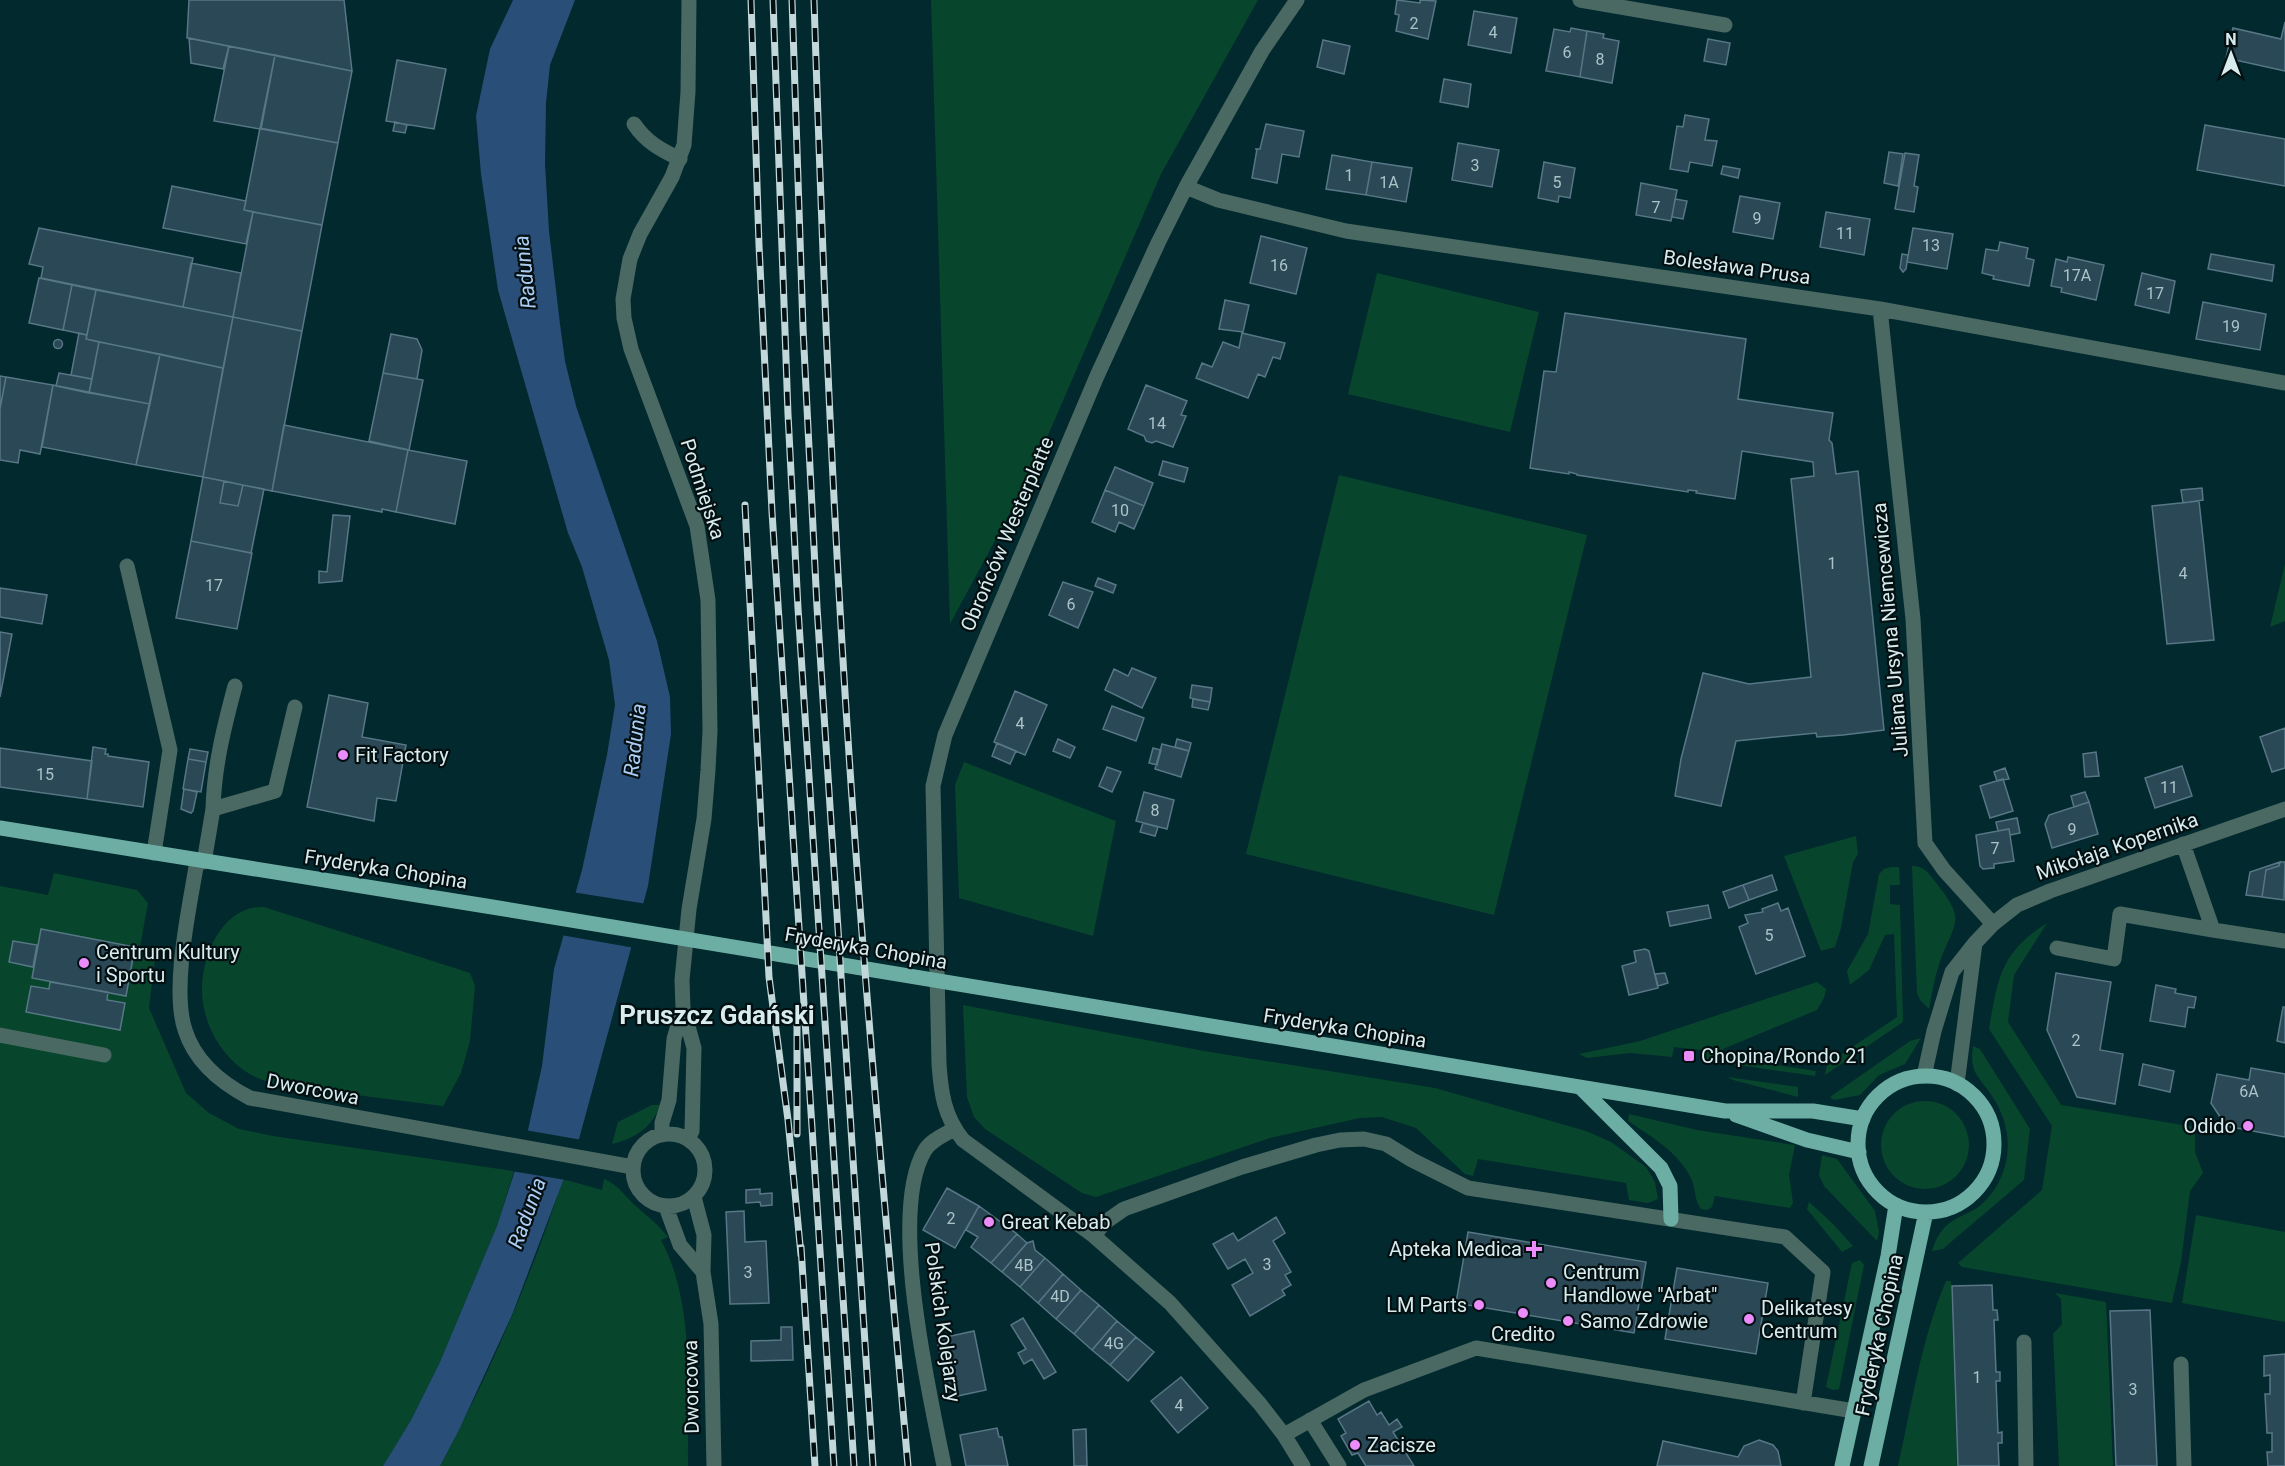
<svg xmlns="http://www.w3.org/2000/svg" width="2285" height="1466" viewBox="0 0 2285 1466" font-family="Roboto,sans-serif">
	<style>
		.green { fill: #07462c }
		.water { fill: #294e78 }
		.pier { fill: #02292e }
		.building { fill: #2a4856; stroke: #587786; stroke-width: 1.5 }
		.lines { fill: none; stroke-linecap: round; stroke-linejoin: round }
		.minor { stroke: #4a6963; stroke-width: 15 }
		.major { stroke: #6daea4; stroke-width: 15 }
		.rail-casing { stroke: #c1d7d9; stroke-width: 7 }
		.rail { stroke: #030f11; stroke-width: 4.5; stroke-dasharray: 14; stroke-linecap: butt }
		.poi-dot { fill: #ec8cfa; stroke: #030f11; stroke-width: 2 }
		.labels { text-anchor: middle; stroke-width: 4.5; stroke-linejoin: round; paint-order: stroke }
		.number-label { font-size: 16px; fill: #acc3c8 }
		.street-label { font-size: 20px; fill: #d8ecee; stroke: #030f11 }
		.poi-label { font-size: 20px; fill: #d8ecee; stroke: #030f11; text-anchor: start }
		.water-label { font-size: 21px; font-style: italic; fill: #accef5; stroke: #030f11 }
		.district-label { font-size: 26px; font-weight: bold; fill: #d8ecee; stroke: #030f11 }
	</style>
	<rect width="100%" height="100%" fill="#02292e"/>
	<path class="green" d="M931,0H1258L1161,174L1033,470L950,624Z
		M1377,273L1539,312L1510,432L1348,394Z
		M1339,475L1587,535L1494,915L1246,854Z
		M2285,564V621L2270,627Z
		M964,762L1116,821L1093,936L959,898L955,785Z
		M1856,836L1858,854L1853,862L1841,928L1835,947L1821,951L1784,856Z
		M1912,866C1925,866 1929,874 1937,884C1966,920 1955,922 1941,959C1935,975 1932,993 1929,1009L1920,1000L1917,993Z
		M1891,867H1899L1900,885H1890V904L1900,905L1903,1022L1825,1075L1827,1064L1897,1017L1894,934L1885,935L1869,970L1850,985L1847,971L1868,934L1879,874L1884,869Z
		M54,873L137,890L148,903L140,947L156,950L149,1008L186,1093L209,1113L239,1129L273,1136L514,1171L497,1226L440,1362L411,1420L383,1466H0V886L48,895Z
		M264,907L470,973L475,986L470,1041L461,1073L443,1106C411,1102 380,1098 348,1094C313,1090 271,1090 242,1069C221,1053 207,1029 203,1003C197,965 219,905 264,907Z
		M2047,923L2014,975L2008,1022L2061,1105L2195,1127V1152L2203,1173L2190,1191L2181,1262L2172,1303L1962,1267L1958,1263L2042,1190L2052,1126L1989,1029C1998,978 2000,953 2047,923Z
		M1817,982L1826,989L1824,998L1817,1010L1723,1049L1724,1057L1816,1071L1815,1076L1701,1060L1702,1050L1674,1047L1672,1057L1630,1053L1587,1058L1579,1054L1640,1041Z
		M963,1005L1204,1051L1435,1088L1586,1131L1611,1142L1646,1167L1655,1182L1658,1199L1648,1203L1629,1200L1626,1183L1478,1159L1473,1176L1465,1174L1416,1128L1382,1117L1360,1118L1270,1138L1096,1197L1082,1193L985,1129L974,1117L967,1097Z
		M1921,1038L1905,1064L1879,1075L1860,1095L1834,1100L1830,1097L1910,1041Z
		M1973,1046L1980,1049L2030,1129L2024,1180L1951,1242L1943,1249L1932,1251C1935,1242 1938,1234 1945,1227C1954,1218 1967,1214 1977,1208C1992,1197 2002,1180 2006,1162C2011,1139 2005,1115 1992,1096C1979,1076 1969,1074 1973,1046Z
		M1728,1077L1798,1087V1097L1733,1080Z
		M1881 1145a44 44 0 1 1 88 0a44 44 0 1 1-88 0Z
		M652,1105H660C653,1127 634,1139 612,1144L618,1122Z
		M1629,1114L1697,1130L1795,1145L1789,1175L1793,1203L1790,1208L1715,1196L1712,1207L1707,1210L1701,1209C1694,1200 1696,1189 1691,1178C1678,1152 1652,1137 1628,1121Z
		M1822,1155L1837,1159L1875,1211L1879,1232L1877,1241L1824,1186L1819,1175Z
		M563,1179L602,1190L604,1179C619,1185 625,1197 637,1207C648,1217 659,1225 668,1237L661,1240C696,1305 687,1394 688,1466H440C489,1375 531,1278 563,1179Z
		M1809,1202L1832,1223L1853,1246L1842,1252L1807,1209Z
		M2196,1215L2285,1232V1322L2182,1303Z
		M1860,1260L1864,1265L1839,1389L1833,1390L1826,1387L1852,1263Z
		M1946,1281H1951L1957,1466H1898C1912,1404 1921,1340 1946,1281Z
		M2055,1293L2106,1302L2113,1466H2059L2053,1334L2062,1324L2061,1299Z"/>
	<path class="water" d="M513,0H575L550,65L546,103L545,164L549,231L560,324L565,361L576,406L657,641L670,697L671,734L648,886L579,1139L512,1315L459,1430L440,1466H383L411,1420L440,1362L497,1226L528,1130L542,1066L554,969L582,870L607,755L615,705L609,660L582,567L568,533L498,290L481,174L476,116L490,49Z"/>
	<path class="pier" d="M572,892L647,904L635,948L561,935Z
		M525,1130L582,1140L566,1180L511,1171Z"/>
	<path class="building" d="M189,0H344L352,71L187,38Z
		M1397,0L1420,3V0L1436,1L1428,39L1396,31L1399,15L1395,14Z
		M1474,11L1517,18L1511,53L1468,45Z
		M2285,22V71L2226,58L2233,28L2281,39Z
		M1571,28L1587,31L1580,77L1546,71L1554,29L1570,32Z
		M1587,31L1604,34L1603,38L1619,41L1612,83L1580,77Z
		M189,38L229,46L223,69L191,63Z
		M1708,39L1730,43L1726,65L1704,61Z
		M1323,40L1350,46L1344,74L1317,67Z
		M229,46L275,55L260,129L214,121Z
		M275,55L352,71L338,143L261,129Z
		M397,60L446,69L434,129L386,121Z
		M1444,79L1471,84L1468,107L1440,102Z
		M1685,115L1709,119L1705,140L1717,141L1712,166L1690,162L1688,172L1670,169L1677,126L1683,127Z
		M395,122L407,125L405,133L393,131Z
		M1266,124L1304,131L1299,157L1282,154L1277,183L1252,178L1257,149H1255H1260Z
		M2205,125L2285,139V186L2197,170Z
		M260,128L338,143L322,225L244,210Z
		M1458,143L1499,150L1492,187L1452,180Z
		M1889,152L1903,154L1898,186L1884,183Z
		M1905,153L1919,155L1914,186L1918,187L1914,212L1895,209Z
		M1332,155L1372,162L1366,195L1326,189Z
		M1372,162L1412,168L1406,202L1366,195Z
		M1544,162L1575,168L1570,198L1559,196L1558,202L1538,198Z
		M1723,166L1740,169L1738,178L1721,174Z
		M1641,183L1677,190L1671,221L1636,215Z
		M172,186L246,201L244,210L253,212L246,244L163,228Z
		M1740,196L1780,203L1773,239L1733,232Z
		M1675,199L1687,201L1683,219L1672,217Z
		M253,212L322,225L302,331L233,317Z
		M1826,212L1870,219L1864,255L1820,247Z
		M39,228L193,258L183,307L41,278L43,267L29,264Z
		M1913,228L1953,234L1947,269L1907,262Z
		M1261,236L1307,248L1296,294L1250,283Z
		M2000,242L2028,248L2026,258L2034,260L2029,286L1993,279L1994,276L1982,273L1986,249L1998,251Z
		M1902,254L1908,255L1906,269L1903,272L1900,268Z
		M2211,254L2274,265L2272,281L2208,269Z
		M2068,257L2104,265L2096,300L2061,292L2062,288L2051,286L2056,259L2067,262Z
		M191,263L241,273L233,317L183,307Z
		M2142,273L2175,281L2169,313L2135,305Z
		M39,278L72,285L63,330L29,323Z
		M72,285L96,290L87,335L63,330Z
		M96,290L233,317L223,368L86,339Z
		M1225,300L1249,305L1243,332L1219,329Z
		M2203,302L2266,314L2260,350L2196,339Z
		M1565,313L1746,339L1738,399L1833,413L1829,440L1832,443L1836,474L1858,471L1884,730L1843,735L1817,737L1816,733L1736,741L1721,806L1675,796L1681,759L1703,673L1749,684L1811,677L1791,479L1814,476L1813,462L1742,451L1735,499L1696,493L1697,491L1688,490V492L1577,475V474L1569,472V474L1530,468L1544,371L1556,372Z
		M233,317L302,331L272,491L203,477Z
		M79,333L87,335L86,339L99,342L92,379L71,375Z
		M1242,333L1285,343L1280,359L1273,357L1265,377L1258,374L1248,398L1196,378L1202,363L1212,367L1223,342L1239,348Z
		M391,334L417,339L422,350L417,379L383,373Z
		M53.5 344a4.5 4.5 0 1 1 9 0a4.5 4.5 0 1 1-9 0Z
		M99,342L160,354L150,404L89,393Z
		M160,354L223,368L203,477L136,465Z
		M59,373L92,379L89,393L56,386Z
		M383,373L423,380L409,450L369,441Z
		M0,376L6,377L0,409Z
		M6,377L53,385L40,454L20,450L18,463L0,460V409Z
		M53,385L150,404L136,465L42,447Z
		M1146,385L1187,401L1181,415L1186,416L1173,447L1156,441L1152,443L1146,441L1144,436L1128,429Z
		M284,425L408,450L396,512L382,509V512L272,491Z
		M408,450L467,461L455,524L396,512Z
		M1163,461L1188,468L1184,482L1159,475Z
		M1115,467L1153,483L1144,506L1105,490Z
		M203,477L224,481L220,503L238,506L243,485L264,489L251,553L191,541Z
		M224,481L243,485L238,506L220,503Z
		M2202,488L2203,500L2183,503L2181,490Z
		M1105,490L1144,506L1134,529L1119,522L1115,532L1092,522Z
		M2199,501L2214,640L2167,644L2152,506Z
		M333,515L350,516L342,581L319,583V571L327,572Z
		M191,541L252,553L237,629L176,618Z
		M1098,578L1116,585L1113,593L1095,586Z
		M1063,582L1093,592L1078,628L1049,615Z
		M0,588L47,595L42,624L0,617Z
		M0,632L12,634L0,697Z
		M1132,668L1156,678L1142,708L1105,690L1114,669L1128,676Z
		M1192,685L1212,688L1210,702L1190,698Z
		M1015,691L1047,705L1025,755L994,742Z
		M329,695L368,703L362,737L406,745L396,801L377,798L374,821L307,807Z
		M1193,699L1210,702L1208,710L1192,707Z
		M1112,706L1144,718L1136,741L1103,729Z
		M2285,728V768L2272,772L2260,737Z
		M1058,739L1075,747L1070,758L1053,751Z
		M1177,739L1191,743L1189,751L1175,747Z
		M997,743L1016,751L1010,764L992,756Z
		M1162,744L1189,751L1181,777L1155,769Z
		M93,747L106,749L105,754H108V756L149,762L143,807L87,799Z
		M0,748L92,761L87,799L0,787Z
		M1153,748L1161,750L1157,765L1149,763Z
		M190,749L208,752L206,762L188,759Z
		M2096,752L2099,776L2085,777L2083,754Z
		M188,759L206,762L201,792L183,789Z
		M2182,766L2192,796L2155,808L2145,778Z
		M1107,767L1121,772L1112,792L1099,786Z
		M2005,768L2009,779L1997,781L1994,772Z
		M2003,779L2013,811L1990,818L1980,786Z
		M184,789L197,792L193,811L191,813L181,809Z
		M1144,792L1174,800L1167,829L1136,821Z
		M2085,792L2089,802L2074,807L2071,796Z
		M2089,802L2098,834L2052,848L2045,824L2049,815Z
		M2017,818L2020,833L2010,835L2009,829L1998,831L1996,822Z
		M1143,823L1158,827L1155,836L1140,832Z
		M2009,829L2014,861L1994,864V868L1983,869L1980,866L1976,835Z
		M2280,862L2279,866L2266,870L2262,897L2246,895L2250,872Z
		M2280,862H2285L2284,900L2262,897L2266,870L2279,866Z
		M1772,875L1777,890L1749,900L1743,885Z
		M1743,885L1749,900L1729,908L1723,892Z
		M1778,903L1781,911L1788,908L1805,956L1756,974L1739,927L1748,923L1745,915L1763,912L1762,909Z
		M1708,905L1711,918L1670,926L1667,912Z
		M41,929L135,947L126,996L32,978Z
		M13,941L37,945L33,967L9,962Z
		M1645,949L1649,951L1658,988L1629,995L1622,966L1636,962L1634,951Z
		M1665,973L1668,983L1658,986L1655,974Z
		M2056,973L2111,982L2100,1050L2123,1054L2115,1104L2077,1097L2047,1030Z
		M50,982L108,992L107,1000L125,1003L120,1030L26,1012L31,986L49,989Z
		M2156,985L2176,989L2175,993L2196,997L2194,1008L2188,1007L2185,1027L2150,1021Z
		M2283,1007H2285V1043L2277,1041Z
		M2143,1064L2174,1071L2170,1092L2139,1085Z
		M2251,1068L2285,1074V1137L2226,1126L2211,1103L2217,1074L2249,1080Z
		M947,1188L979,1206L955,1248L923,1230Z
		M760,1189V1194L772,1193V1205L761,1206L760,1202L746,1203V1190Z
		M979,1206L1017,1234L991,1263L971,1247L978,1237L966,1230Z
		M744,1211L745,1242L766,1241L769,1303L730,1304L726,1212Z
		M1276,1217L1285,1233L1273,1241L1291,1272L1285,1275L1291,1285L1282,1290L1285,1295L1250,1316L1232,1285L1253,1273L1245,1259L1228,1269L1213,1244L1233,1233L1238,1241Z
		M1468,1232L1646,1262L1634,1333L1456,1303Z
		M1017,1234L1027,1243L1002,1272L991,1263Z
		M1033,1241L1035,1250L1045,1258L1020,1287L1002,1272L1027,1243Z
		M1045,1258L1063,1274L1038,1303L1020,1287Z
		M1677,1268L1768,1283L1756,1354L1665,1339Z
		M1063,1274L1081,1290L1056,1319L1038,1303Z
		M1992,1285L1993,1310H1997L1998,1320H1994L1996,1372H2000V1381H1996L1998,1433L2002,1432V1443H1998L1999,1466H1958L1952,1286Z
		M1081,1290L1099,1305L1074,1334L1056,1319Z
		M1099,1305L1117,1321L1092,1350L1074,1334Z
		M2150,1310L2157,1466H2116L2110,1311Z
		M1023,1318L1056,1372L1044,1379L1032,1359L1024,1364L1018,1353L1026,1349L1011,1325Z
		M1117,1321L1136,1337L1110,1365L1092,1350Z
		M781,1327H792L793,1360L751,1361V1341L781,1340Z
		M974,1331L986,1390L948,1398L937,1339Z
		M1136,1337L1154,1352L1128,1381L1110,1365Z
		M2285,1354V1466H2268L2267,1452H2272V1433H2267L2265,1394H2270V1375L2264,1376V1356Z
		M1181,1377L1208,1408L1178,1433L1151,1401Z
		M1369,1401L1377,1415L1381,1412L1389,1425L1397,1419L1402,1427L1393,1432L1414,1466H1366L1358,1453L1352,1455L1341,1436L1346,1433L1338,1419Z
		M997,1428L999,1437H1002L1008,1466H966L960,1435Z
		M1086,1429L1087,1466H1074L1073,1430Z
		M1759,1440L1773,1445L1778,1451L1781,1466H1657L1663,1441L1738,1457L1744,1446Z"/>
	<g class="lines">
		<path class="minor" d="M1297,0L1262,51L1233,103L1186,187L1158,243L1097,376L945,735L933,786L939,1064C941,1093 944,1116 963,1140L1094,1236L1170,1303L1260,1404L1284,1435L1303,1466
			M1580,0L1725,25
			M634,124C646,142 661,150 680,159
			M1186,187L1218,200L1346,231L1880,309L2285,383
			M1880,309L1913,619L1925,843L1944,870L1993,924
			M127,566L170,750L154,853
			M213,809C214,767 224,727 235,686
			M2183,844L2213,930L2285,941
			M197,861C190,905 171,988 185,1030C195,1062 221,1083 250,1098L633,1167
			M204,862L213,809L275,791L295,707
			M2057,948L2114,959L2120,914L2213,930
			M0,1035L104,1055
			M1924,1076L1934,1031L1952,972L1975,943L1993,924L2017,905L2050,891L2285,809
			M1957,1084L1975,943
			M633 1170a36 36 0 1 1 72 0a36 36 0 1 1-72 0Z
			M662,1135V1123L669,1100L674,1039L683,1008
			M688,1139L692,1131L694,1048L683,1008L682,980L689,909L704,819L708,770L710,731L708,600L697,526L631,349L624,318L623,299L630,259L640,234L672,177L684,145L688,92L689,0
			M694,1197L704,1235L703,1272L711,1324L714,1466
			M666,1207L680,1245L703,1272
			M1094,1236L1104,1223L1124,1209L1242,1167L1316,1145L1340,1140L1364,1139L1386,1144L1412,1160L1468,1188L1785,1237L1823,1272L1803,1403
			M2024,1342L2026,1466
			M2181,1364L2184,1466
			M1310,1420L1339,1466
			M1284,1435L1364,1390L1476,1348L1854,1411
			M944,1466C930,1395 887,1212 925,1150C931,1140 944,1135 954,1129"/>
		<path class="major" d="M0,828L486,906L1725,1111H1813L1863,1119
			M1858 1144a68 68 0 1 1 136 0a68 68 0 1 1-136 0Z
			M1581,1088L1661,1168L1670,1186L1671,1219
			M1736,1115L1807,1140L1859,1152
			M1842,1466L1888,1256L1896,1205
			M1871,1466L1926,1212"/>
		<g class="rail-casing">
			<path id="rail" d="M751,0L759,245L772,512L834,1466
				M773,0L788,414L798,608L854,1466
				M792,0L803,328L817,607L873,1466
				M814,0C823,276 834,551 854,826C869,1040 889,1253 908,1466
				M745,505L769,977L788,1120L801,1255
				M797,1134V1023
				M801,1247L815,1466"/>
		</g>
		<use href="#rail" class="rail"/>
	</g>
	<g class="poi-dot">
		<circle cx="343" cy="755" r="6"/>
		<circle cx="84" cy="963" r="6"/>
		<rect x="1683" y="1050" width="12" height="12" rx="3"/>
		<circle cx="2248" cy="1126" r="6"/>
		<circle cx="989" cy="1222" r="6"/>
		<path d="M1531 1240h6v6h6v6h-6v6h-6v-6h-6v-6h6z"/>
		<circle cx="1551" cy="1283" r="6"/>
		<circle cx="1479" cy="1305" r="6"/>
		<circle cx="1523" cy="1313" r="6"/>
		<circle cx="1749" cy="1319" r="6"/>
		<circle cx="1568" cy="1321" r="6"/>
		<circle cx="1355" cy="1445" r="6"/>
	</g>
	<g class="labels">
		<g class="number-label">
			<text x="1414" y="29">2</text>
			<text x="1493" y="38">4</text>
			<text x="1567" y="58">6</text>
			<text x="1600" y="65">8</text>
			<text x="1475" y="171">3</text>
			<text x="1349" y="181">1</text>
			<text x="1389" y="188">1A</text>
			<text x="1557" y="188">5</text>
			<text x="1656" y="213">7</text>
			<text x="1757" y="224">9</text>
			<text x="1845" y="239">11</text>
			<text x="1931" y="251">13</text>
			<text x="1279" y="271">16</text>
			<text x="2077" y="281">17A</text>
			<text x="2155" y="299">17</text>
			<text x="2231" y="332">19</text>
			<text x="1157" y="429">14</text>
			<text x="1120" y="516">10</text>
			<text x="1832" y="569">1</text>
			<text x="2183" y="579">4</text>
			<text x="214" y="591">17</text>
			<text x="1071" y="610">6</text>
			<text x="1020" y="729">4</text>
			<text x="45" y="780">15</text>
			<text x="2169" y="793">11</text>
			<text x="1155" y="816">8</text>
			<text x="2072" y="835">9</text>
			<text x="1995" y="854">7</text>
			<text x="1769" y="941">5</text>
			<text x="2076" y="1046">2</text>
			<text x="2249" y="1097">6A</text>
			<text x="951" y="1224">2</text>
			<text x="1267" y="1270">3</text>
			<text x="1024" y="1271">4B</text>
			<text x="748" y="1278">3</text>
			<text x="1060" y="1302">4D</text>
			<text x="1114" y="1349">4G</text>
			<text x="1977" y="1383">1</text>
			<text x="2133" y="1395">3</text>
			<text x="1179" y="1411">4</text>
		</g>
		<g class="street-label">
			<text transform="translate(1737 267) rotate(8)" y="7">Bolesława Prusa</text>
			<text transform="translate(703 489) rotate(72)" y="7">Podmiejska</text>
			<text transform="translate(1007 534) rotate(-67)" y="7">Obrońców Westerplatte</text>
			<text transform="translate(1890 630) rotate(-95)" y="7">Juliana Ursyna Niemcewicza</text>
			<text transform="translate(2117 846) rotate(-19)" y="7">Mikołaja Kopernika</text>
			<text transform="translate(386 869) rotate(9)" y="7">Fryderyka Chopina</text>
			<text transform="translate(866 948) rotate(10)" y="7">Fryderyka Chopina</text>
			<text transform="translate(1345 1028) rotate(9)" y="7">Fryderyka Chopina</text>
			<text transform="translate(313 1089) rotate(11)" y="7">Dworcowa</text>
			<text transform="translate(943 1322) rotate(82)" y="7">Polskich Kolejarzy</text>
			<text transform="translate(1879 1335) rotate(-78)" y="7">Fryderyka Chopina</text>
			<text transform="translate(691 1387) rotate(-91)" y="7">Dworcowa</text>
		</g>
		<g class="poi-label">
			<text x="355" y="762">Fit Factory</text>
			<text x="96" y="959">Centrum Kultury<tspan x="96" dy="23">i Sportu</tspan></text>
			<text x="1701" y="1063">Chopina/Rondo 21</text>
			<text x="2236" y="1133" text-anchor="end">Odido</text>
			<text x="1001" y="1229">Great Kebab</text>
			<text x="1522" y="1256" text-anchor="end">Apteka Medica</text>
			<text x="1563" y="1279">Centrum<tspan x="1563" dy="23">Handlowe "Arbat"</tspan></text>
			<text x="1467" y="1312" text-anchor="end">LM Parts</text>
			<text x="1761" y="1315">Delikatesy<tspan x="1761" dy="23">Centrum</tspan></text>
			<text x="1580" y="1328">Samo Zdrowie</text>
			<text x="1523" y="1341" text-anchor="middle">Credito</text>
			<text x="1367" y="1452">Zacisze</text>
		</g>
		<g class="water-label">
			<text transform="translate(525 272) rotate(-96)" y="7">Radunia</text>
			<text transform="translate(635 740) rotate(-84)" y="7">Radunia</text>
			<text transform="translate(527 1213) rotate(-70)" y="7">Radunia</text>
		</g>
		<g class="district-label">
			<text x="717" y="1024">Pruszcz Gdański</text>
		</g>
	</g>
	<g transform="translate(2231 54)" stroke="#030f11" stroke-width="4.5" paint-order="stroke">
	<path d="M0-4.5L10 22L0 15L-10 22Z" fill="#d8ecee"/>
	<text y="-9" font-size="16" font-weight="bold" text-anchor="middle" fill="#d8ecee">N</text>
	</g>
</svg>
